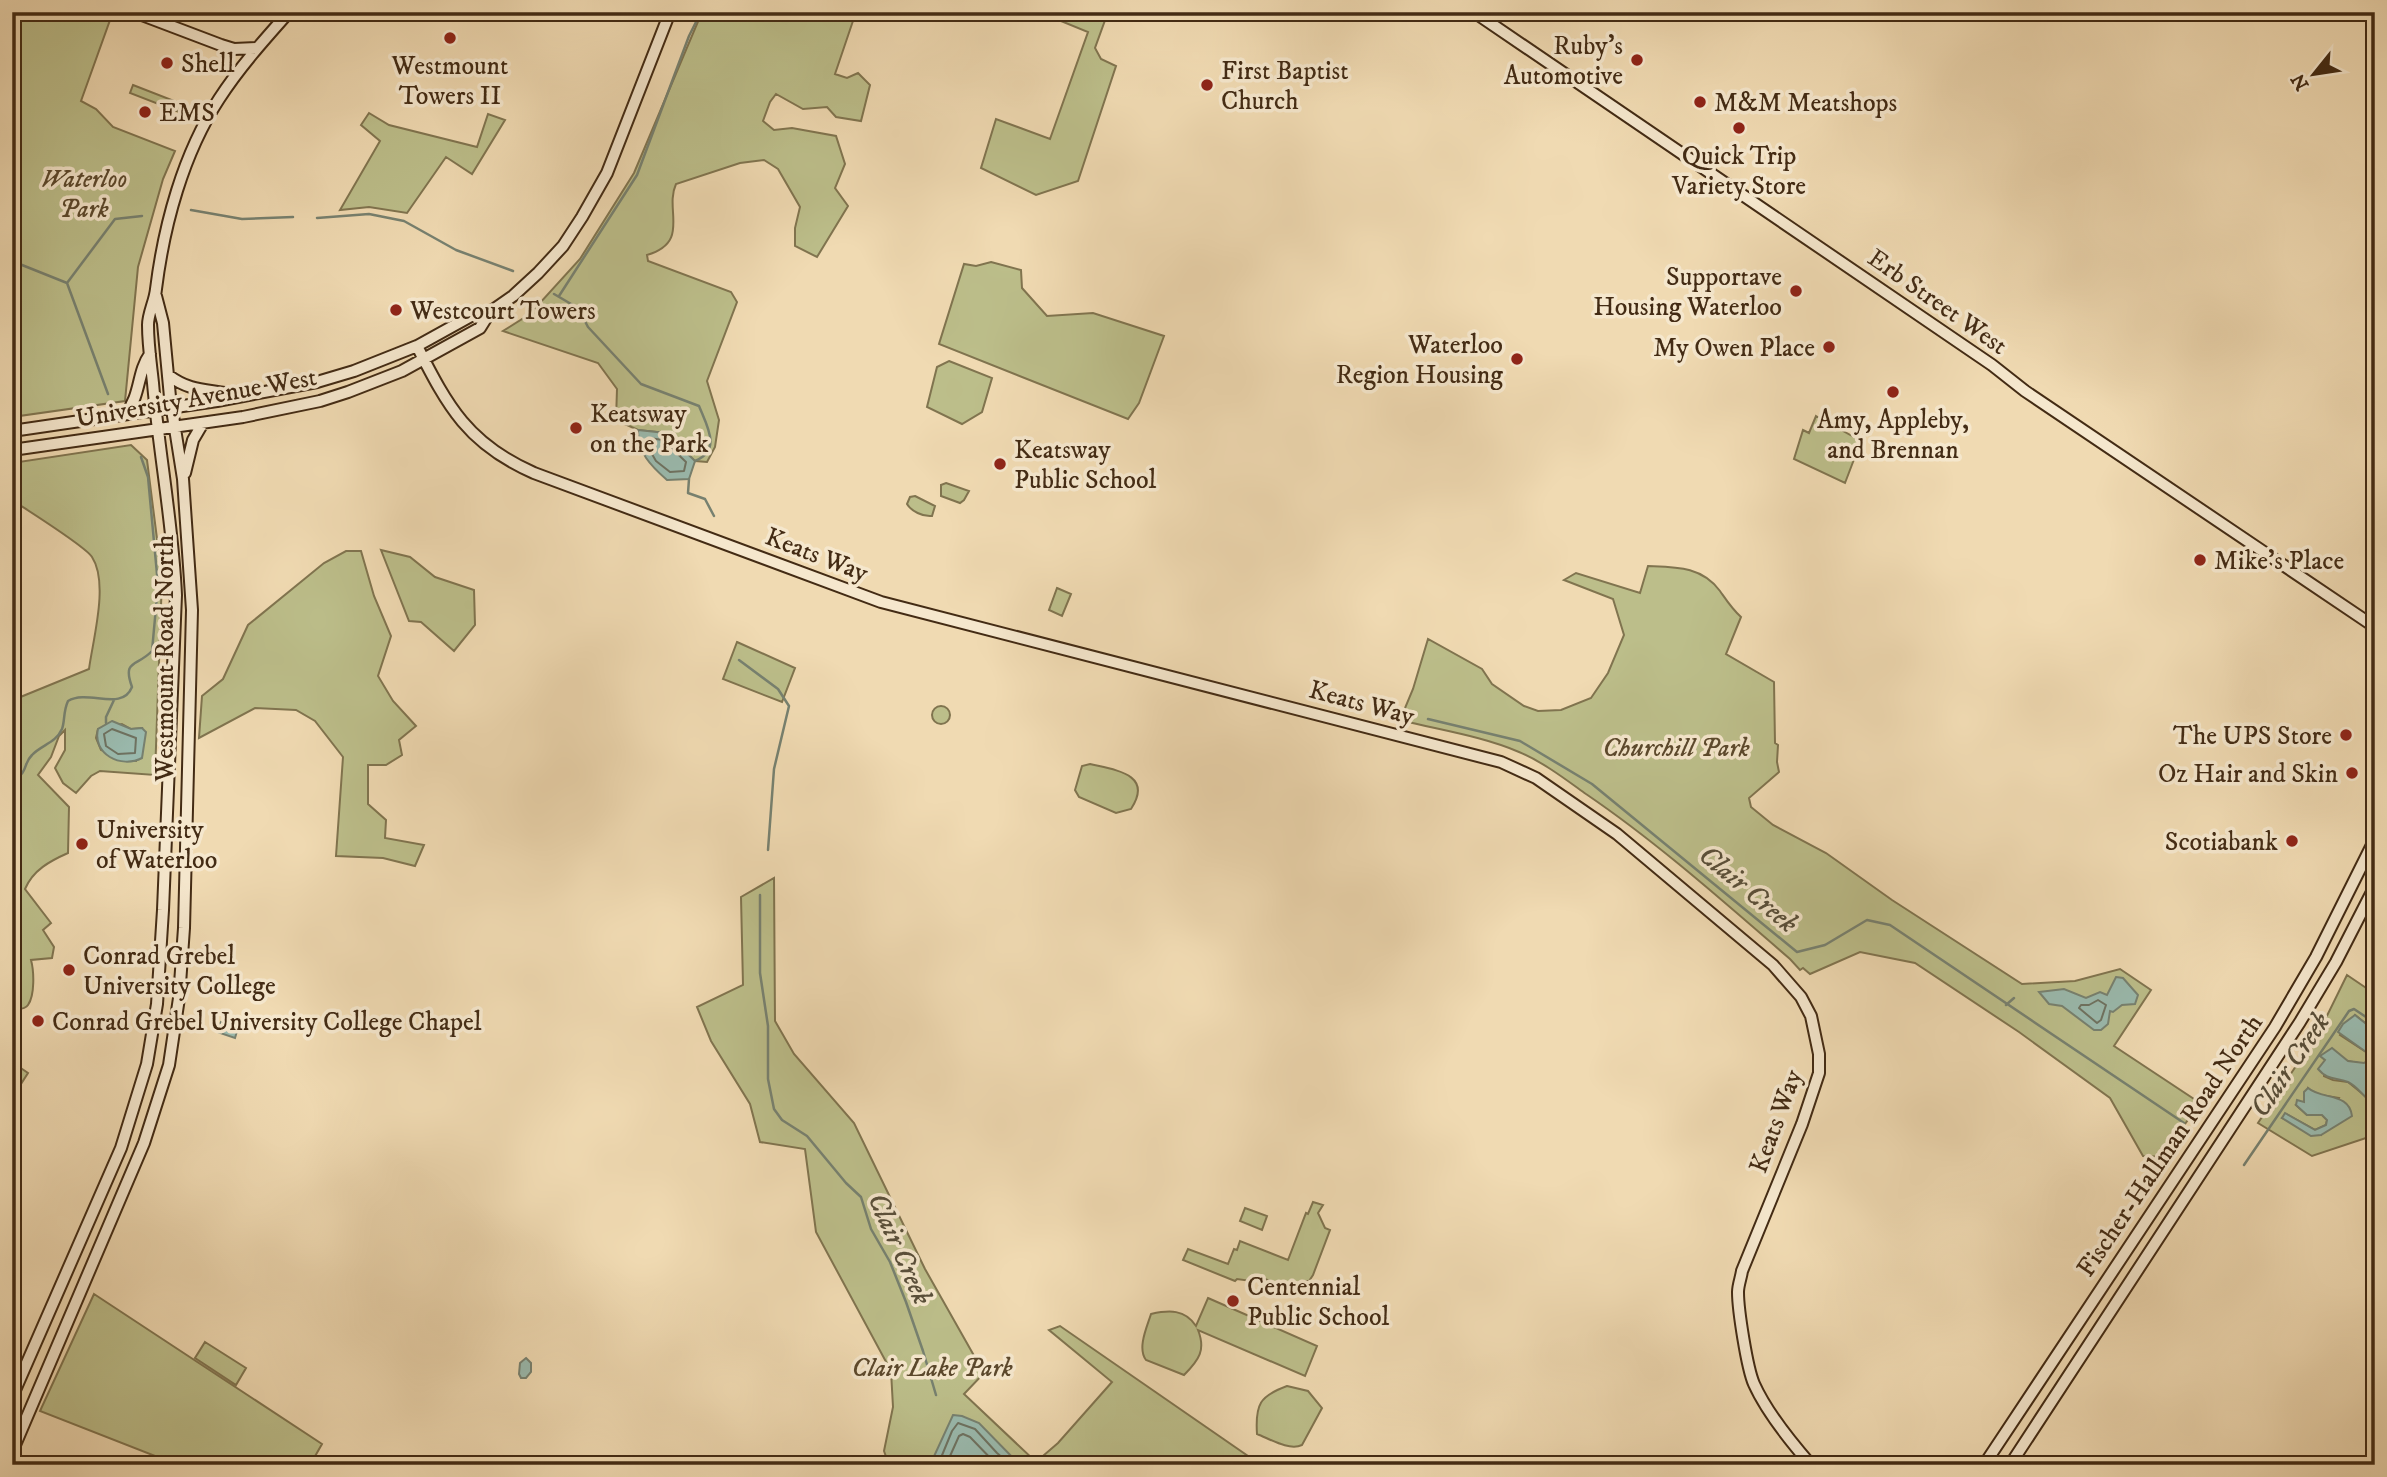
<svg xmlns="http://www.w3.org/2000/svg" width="2387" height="1477" viewBox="0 0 2387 1477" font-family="'IM FELL DW Pica',serif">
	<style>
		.green { fill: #bcbe8a; stroke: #80744f; stroke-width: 2; fill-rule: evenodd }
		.water { fill: #9abaae; stroke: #778170; stroke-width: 2 }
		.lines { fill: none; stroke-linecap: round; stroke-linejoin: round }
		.shore { stroke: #6e7261; stroke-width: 2 }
		.stream { stroke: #778170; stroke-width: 2.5 }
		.secondary-casing { stroke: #432b14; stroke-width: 14 }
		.secondary { stroke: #f5e7cd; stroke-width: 10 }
		.poi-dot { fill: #8f2418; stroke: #f5e7cd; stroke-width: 2.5 }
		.labels { text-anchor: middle; stroke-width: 7; stroke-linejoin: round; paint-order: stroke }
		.poi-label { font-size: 26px; fill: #432b14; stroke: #f5e7cd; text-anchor: start }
		.park-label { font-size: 26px; font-style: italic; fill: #5b482c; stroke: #f5e7cd }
		.street-label { font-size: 26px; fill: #432b14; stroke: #f5e7cd }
		.water-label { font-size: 28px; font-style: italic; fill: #594f3a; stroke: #f5e7cd }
	</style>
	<rect width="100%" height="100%" fill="#f0dab2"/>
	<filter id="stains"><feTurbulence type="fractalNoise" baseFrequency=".00286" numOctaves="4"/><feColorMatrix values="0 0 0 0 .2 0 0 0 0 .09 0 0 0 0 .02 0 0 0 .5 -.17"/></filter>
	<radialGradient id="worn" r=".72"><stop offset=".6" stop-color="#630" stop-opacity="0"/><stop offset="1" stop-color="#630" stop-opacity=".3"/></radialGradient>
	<path class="green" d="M12,12H88L110,20L81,101L96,109L113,127L175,151L163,179L138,267L125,401L12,417Z
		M702,12H853L855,15L835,74L847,78L858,73L870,85L861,121L836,117L827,107L803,109L776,94L770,102L763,121L774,130L792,128L836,136L845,164L835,188L848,206L817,257L795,246V228L800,207L778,169L764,160L740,163L676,184C664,210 691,242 647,255L648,261L731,292L737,302L707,381L719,420L715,447L707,462L695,461L666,433L638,430L616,420L617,389L598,363L503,331L530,314L580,259L634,173Z
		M1039,12H1108L1095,48L1101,59L1116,66L1078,181L1036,195L981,168L996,119L1050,139L1088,32Z
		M133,85L182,104L179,112L130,93Z
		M369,113L389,125L477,147L488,114L505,120L472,174L446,157L407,213L369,207L340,210L380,141L361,125Z
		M991,262L1021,270L1022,288L1047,316L1093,313L1164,336L1139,403L1128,419L939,344L964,264L976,266Z
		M949,361L992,378L982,412L962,424L927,407L937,367Z
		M1816,416L1861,441L1845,483L1794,459L1803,430L1809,433Z
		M131,445L147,460L162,578L155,775L100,771L91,776L76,793L63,783L55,768L65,750V730L59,736L51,757L38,775L69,807L68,853C50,861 33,870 25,889L51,923L43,930L54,947L52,958L31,960C34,971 35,995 28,1005C25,1010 17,1009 12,1010V784L17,778H12V693L18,698L89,669C93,639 109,583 92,557C85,546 27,510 12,500V463ZM122,724L131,729L142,728L136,761L127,760L101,750L96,738L98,729Z
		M946,483L969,491L964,500L960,503L941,496V485Z
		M915,496L935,506L932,516C923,517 911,511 907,504L910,497Z
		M381,550L410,557L435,577L474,590L475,625L454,651L421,622L409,621Z
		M346,551H361L374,596L391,636L378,676L393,701L416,726L399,740L402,755L386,765H368V804L386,820L385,838L424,845L415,866L383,858L336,856L343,757L315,721L296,710L255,708L199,738L202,696L223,679L248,625L324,563Z
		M1648,566C1675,567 1702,566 1720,591C1727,601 1732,609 1741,617L1726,654L1774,682L1775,743L1778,745L1777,762L1779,772L1749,798L1751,807L1773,825L1826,853L1892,900L2022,984L2075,981L2120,969L2151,990L2114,1046L2200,1103L2180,1131L2167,1157L2143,1156L2110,1098L2019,1032L1915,963L1860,952L1810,974L1803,968L1800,970L1790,959C1724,902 1658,843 1586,794C1565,779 1543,762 1519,752C1482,736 1439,730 1400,720L1413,689L1428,639L1482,669L1492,684L1524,706L1538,711L1561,710L1591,698L1608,673L1624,635L1613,599L1564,580L1576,573L1640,593Z
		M1057,588L1071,594L1062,616L1049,610Z
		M737,642L795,668L782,702L723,679Z
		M932 715a9 9 0 1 1 18 0a9 9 0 1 1-18 0Z
		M1090,764C1115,770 1154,774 1131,809L1116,813L1079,797L1075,790L1082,766Z
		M774,878L775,1021L794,1054L854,1123L925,1269L981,1368L986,1371L964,1394L1036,1462L1058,1443L1112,1382L1049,1330L1060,1326L1261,1465H889L884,1451L893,1407L891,1371L816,1232L805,1149L760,1142L750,1104L711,1041L697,1007L743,985L741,897Z
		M2347,975L2375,994V1031L2355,1015L2340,1035L2369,1054L2370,1058L2364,1064L2321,1056L2325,1060L2324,1076L2333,1080L2348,1082L2375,1104V1135L2312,1156L2258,1123L2320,1030ZM2308,1088L2315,1094L2339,1098L2321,1135L2282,1118L2286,1114L2315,1130L2326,1125L2327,1120L2322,1115H2307L2296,1105L2304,1102Z
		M12,1062L28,1073L12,1098Z
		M1313,1202L1323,1205L1318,1213L1325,1228L1330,1230L1313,1275L1309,1281H1306L1301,1292L1254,1275L1251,1281L1237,1279L1235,1281L1183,1260L1188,1249L1228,1264L1234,1249L1237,1250L1240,1241L1288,1260L1306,1213L1308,1214Z
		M1245,1208L1267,1216L1262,1230L1240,1221Z
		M94,1294L322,1444L310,1465H178L40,1411Z
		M1208,1298L1317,1346L1305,1376L1198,1330C1206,1350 1199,1360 1184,1375L1146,1360C1137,1348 1147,1327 1151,1314C1169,1310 1185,1309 1196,1326Z
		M205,1342L246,1368L236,1385L195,1358Z
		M1287,1386L1308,1391L1322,1408L1302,1445C1289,1451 1270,1439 1257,1434C1255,1404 1260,1396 1287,1386Z"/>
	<path class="water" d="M638,430L666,433L695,461L689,479L667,480C651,466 637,452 638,430Z
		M112,721L131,729L142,728L146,732L142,758C121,769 92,754 98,729Z
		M2116,977L2123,978L2138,995L2135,1004L2122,1005L2113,1012L2110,1011L2108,1024L2101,1030H2094L2062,1006L2049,1004L2039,992L2064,989L2086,998L2100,992L2107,995Z
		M2355,1015L2375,1031V1104C2364,1099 2359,1087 2348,1082C2336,1077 2328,1081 2318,1069L2325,1060L2320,1056L2332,1048L2348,1061L2364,1063L2370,1059L2369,1054L2338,1032L2343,1024Z
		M221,1022L238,1028L235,1038L217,1032Z
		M2308,1088C2322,1100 2349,1092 2352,1116L2321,1135L2311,1136L2282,1118L2285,1113L2315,1130L2326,1125L2327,1120L2322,1115H2307L2296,1105L2297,1100L2304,1102V1092Z
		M526,1358L531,1363V1372L526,1378H521L519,1374L520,1363Z
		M953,1415L962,1416L979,1423L1020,1465H930Z"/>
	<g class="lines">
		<path class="shore" d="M649,438L663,440L686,462L684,471L670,472L656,461L645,442Z
			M112,729L136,738L135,753L118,754L106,746L104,734Z
			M2098,1000L2106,1005L2101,1020L2097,1023L2079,1008L2081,1005H2089Z
			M938,1465L952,1431L958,1423L975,1429L997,1453L1011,1465
			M946,1465L959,1436L963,1434L970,1437L997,1465"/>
		<path class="stream" d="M191,210L242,219L293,217
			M317,218L369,214L404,221L456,250L513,271
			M12,261L67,283L108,394
			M67,283L115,219L142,216
			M554,294L578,308L588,327L641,384L699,406C707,426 722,450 695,461
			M559,296L637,175L689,36L701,12
			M689,479L688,493L705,499L714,516
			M739,660L778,689L789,706L774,769L768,850
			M1428,719L1520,741L1592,784L1797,952L1825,945L1867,920L1890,925L2184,1123
			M106,723V717L114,700
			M12,781C30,771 22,765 32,755C41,745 56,743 62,729C65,721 63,712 68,701C88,689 122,712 132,687C122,659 137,667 152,651L158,585L148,477L141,457
			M760,895V973L768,1026V1079L774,1109L782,1120L807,1136L846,1183L861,1197L871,1229L890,1262L906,1302L923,1351L936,1395
			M2006,1005L2014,998
			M2244,1165L2349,1011L2354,1009L2375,1023"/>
		<g class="secondary-casing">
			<path id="secondary" d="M134,12L221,45L234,49L257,48
				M1474,12L1992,365L2025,391L2375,627
				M417,346C448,407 468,444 534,473L881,602L1501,762L1536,778L1617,834L1773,965L1801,997L1811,1016L1819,1054V1073L1802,1124L1742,1271C1741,1278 1738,1285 1738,1292C1738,1310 1747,1368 1754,1384C1767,1413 1790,1441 1811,1465
				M168,375C193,394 211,388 239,396
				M126,413C141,395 137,372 150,354
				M12,431L217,401L317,382L354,371L417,346L473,315L490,312
				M12,450L243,417L320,401L348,392L402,371L480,328L490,312L513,296L538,273L563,246L582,217L607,173L670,12
				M185,473L193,440L203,423
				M12,1397L121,1148L147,1064L157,1004L163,910L176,595C173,524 159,454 153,383C151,364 148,345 148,325C148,313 155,301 156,289C164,225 183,154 219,99C239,68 264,40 289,12
				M12,1452L144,1143L169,1065L179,998L184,928L192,610L183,479L170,397L163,323L156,296
				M1984,1465L2275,1027L2316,957L2375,839
				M2010,1465L2300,1022L2336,962L2375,886"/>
		</g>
		<use href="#secondary" class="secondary"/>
	</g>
	<g class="poi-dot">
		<circle cx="450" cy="38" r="7"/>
		<circle cx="1637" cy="60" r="7"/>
		<circle cx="167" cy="63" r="7"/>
		<circle cx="1207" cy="85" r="7"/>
		<circle cx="1700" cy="102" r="7"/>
		<circle cx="145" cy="112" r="7"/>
		<circle cx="1739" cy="128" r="7"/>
		<circle cx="1796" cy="291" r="7"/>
		<circle cx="396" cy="310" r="7"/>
		<circle cx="1829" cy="347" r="7"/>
		<circle cx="1517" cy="359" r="7"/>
		<circle cx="1893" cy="392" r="7"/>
		<circle cx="576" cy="428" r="7"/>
		<circle cx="1000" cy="464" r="7"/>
		<circle cx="2200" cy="560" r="7"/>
		<circle cx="2346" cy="735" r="7"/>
		<circle cx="2352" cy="773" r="7"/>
		<circle cx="2292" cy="841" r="7"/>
		<circle cx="82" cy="844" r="7"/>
		<circle cx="69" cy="970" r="7"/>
		<circle cx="38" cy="1021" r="7"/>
		<circle cx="1233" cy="1301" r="7"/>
	</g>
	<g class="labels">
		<g class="poi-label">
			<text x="1623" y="54" text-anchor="end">Ruby's<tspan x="1623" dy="30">Automotive</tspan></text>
			<text x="181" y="72">Shell</text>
			<text x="450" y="74" text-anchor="middle">Westmount<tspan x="450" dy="30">Towers II</tspan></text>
			<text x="1221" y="79">First Baptist<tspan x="1221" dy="30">Church</tspan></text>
			<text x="1714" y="111">M&amp;M Meatshops</text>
			<text x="159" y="121">EMS</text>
			<text x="1739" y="164" text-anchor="middle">Quick Trip<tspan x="1739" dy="30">Variety Store</tspan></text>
			<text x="1782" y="285" text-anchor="end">Supportave<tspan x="1782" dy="30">Housing Waterloo</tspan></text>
			<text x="410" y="319">Westcourt Towers</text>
			<text x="1503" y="353" text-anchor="end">Waterloo<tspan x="1503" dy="30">Region Housing</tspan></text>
			<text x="1815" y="356" text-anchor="end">My Owen Place</text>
			<text x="590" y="422">Keatsway<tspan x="590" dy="30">on the Park</tspan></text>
			<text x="1893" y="428" text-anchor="middle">Amy, Appleby,<tspan x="1893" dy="30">and Brennan</tspan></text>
			<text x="1014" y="458">Keatsway<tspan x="1014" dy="30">Public School</tspan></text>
			<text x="2214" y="569">Mike's Place</text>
			<text x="2332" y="744" text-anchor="end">The UPS Store</text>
			<text x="2338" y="782" text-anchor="end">Oz Hair and Skin</text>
			<text x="96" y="838">University<tspan x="96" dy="30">of Waterloo</tspan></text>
			<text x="2278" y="850" text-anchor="end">Scotiabank</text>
			<text x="83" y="964">Conrad Grebel<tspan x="83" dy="30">University College</tspan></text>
			<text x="52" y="1030">Conrad Grebel University College Chapel</text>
			<text x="1247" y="1295">Centennial<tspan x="1247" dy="30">Public School</tspan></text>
		</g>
		<g class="park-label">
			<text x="84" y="187">Waterloo<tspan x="84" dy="30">Park</tspan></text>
			<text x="1676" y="756">Churchill Park</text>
			<text x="932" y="1376">Clair Lake Park</text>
		</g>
		<g class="street-label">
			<text transform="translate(1938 301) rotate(35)" y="9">Erb Street West</text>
			<text transform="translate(196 397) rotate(-10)" y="9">University Avenue West</text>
			<text transform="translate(817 554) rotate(21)" y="9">Keats Way</text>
			<text transform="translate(164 658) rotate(-90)" y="9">Westmount Road North</text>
			<text transform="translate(1362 702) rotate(15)" y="9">Keats Way</text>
			<text transform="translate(1775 1121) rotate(-70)" y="9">Keats Way</text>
			<text transform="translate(2169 1145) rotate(-56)" y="9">Fischer-Hallman Road North</text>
		</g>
		<g class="water-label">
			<text transform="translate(1749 888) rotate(40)" y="10">Clair Creek</text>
			<text transform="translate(2289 1064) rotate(-56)" y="10">Clair Creek</text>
			<text transform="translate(901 1248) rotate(66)" y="10">Clair Creek</text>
		</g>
	</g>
	<rect width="2387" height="1477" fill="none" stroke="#f0dab2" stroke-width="42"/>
	<rect x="14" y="14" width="2359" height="1449" fill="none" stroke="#432b14" stroke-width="3.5"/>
	<rect x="21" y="21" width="2345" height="1435" fill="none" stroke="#432b14" stroke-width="2"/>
	<g transform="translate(2314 74) rotate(240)" stroke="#f5e7cd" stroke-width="5" paint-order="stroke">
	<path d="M0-5L12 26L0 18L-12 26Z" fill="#432b14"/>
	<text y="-10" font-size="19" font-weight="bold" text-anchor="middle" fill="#432b14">N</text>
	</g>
	<rect width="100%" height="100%" filter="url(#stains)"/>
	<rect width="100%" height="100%" fill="url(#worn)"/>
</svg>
